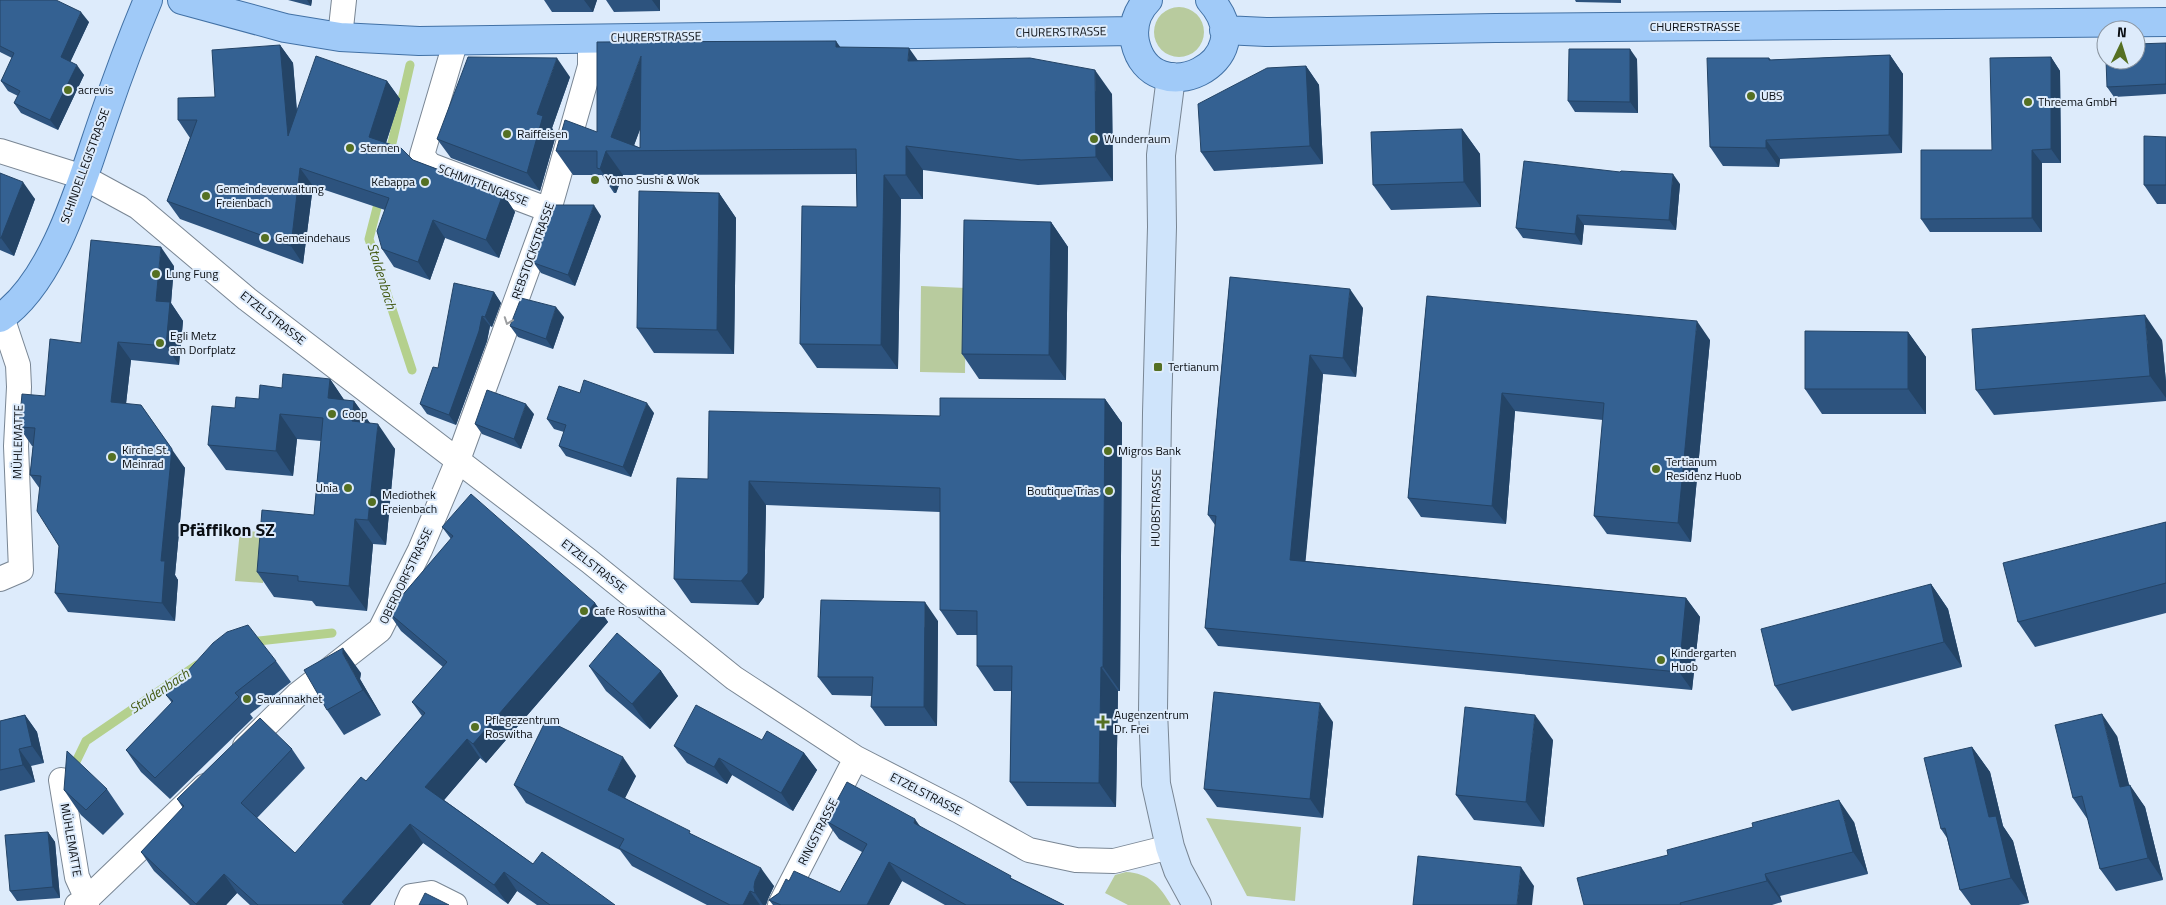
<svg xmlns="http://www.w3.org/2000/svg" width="2166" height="905" viewBox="0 0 2166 905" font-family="'Titillium Web',sans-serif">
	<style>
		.green { fill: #b8cb9e }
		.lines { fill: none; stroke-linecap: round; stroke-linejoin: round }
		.stream { stroke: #b4d08d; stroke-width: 9 }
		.street-casing { stroke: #798694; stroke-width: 26 }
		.secondary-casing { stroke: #798694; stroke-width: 30 }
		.primary-casing { stroke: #4271a5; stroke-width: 30 }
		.street { stroke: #fff; stroke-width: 24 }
		.secondary { stroke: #cfe4fb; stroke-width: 28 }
		.primary { stroke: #a0caf8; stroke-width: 28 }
		.wall { fill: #2d537e; fill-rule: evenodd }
		.shaded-wall { fill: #244466 }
		.building { fill: #346192; stroke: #244466; fill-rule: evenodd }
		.oneway { stroke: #9d9fa1 }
		.poi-dot { fill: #557023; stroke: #ddebfb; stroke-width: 2 }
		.labels { text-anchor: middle; stroke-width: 4; stroke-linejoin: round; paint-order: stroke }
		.street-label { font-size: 12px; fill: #0a0e13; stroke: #ddebfb }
		.poi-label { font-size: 12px; fill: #0a0e13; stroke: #ddebfb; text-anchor: start }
		.water-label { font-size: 14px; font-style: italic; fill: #435a13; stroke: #ddebfb }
		.district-label { font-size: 18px; font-weight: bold; fill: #0a0e13; stroke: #ddebfb }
	</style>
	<rect width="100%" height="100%" fill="#ddebfb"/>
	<path class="green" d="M1154 32a25 25 0 1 1 50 0a25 25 0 1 1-50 0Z
		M921,286L966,288L965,373L920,372Z
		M240,530L268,533L263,583L235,581Z
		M1206,818L1301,827L1295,901L1247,896Z
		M1126,872C1149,873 1160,886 1171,905H1128L1105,893L1115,875Z"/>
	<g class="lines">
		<path class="stream" d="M389,156L410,65
			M380,196L369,239L412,370
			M249,642L332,633
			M72,770L86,741L197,665"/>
		<g class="street-casing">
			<path id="street" d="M340,37L344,0
				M456,40L422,155L430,165L549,210
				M0,151L83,177L138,207L247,299L589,561L734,678L856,758L959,811L1029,850L1076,860L1114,861L1170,847
				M0,579L21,570L16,446L19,387L18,365L2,317
				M245,746L297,695L380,630L420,550L458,460L549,210L590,66V38
				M61,780L77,877L87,899V905
				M77,905L87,899L205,786
				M407,905L411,896L431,893L455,905
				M780,905L856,758"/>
		</g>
		<g class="secondary-casing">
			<path id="secondary" d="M1171,77L1161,155L1162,227L1157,413L1153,710L1156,784L1170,847L1178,870L1197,905"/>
		</g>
		<g class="primary-casing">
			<path id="primary" d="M182,0L285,28L340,37L419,41L1134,31
				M1148,0C1137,11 1132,26 1135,42C1151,115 1266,62 1210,0
				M1224,30L1266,32L1495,28L2166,22
				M0,318C56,280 83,176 105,114C118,76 132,38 148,0"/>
		</g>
		<use href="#street" class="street"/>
		<use href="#secondary" class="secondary"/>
		<use href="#primary" class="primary"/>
	</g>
	<path class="wall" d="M0,0L89,22L70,62L84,75L58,130L21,113L14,103L18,96L8,91L1,81L12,58L0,52Z
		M288,0H312L311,6Z
		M544,0H597L593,12H552Z
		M606,0H660V11L614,12Z
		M1575,0H1621V3L1576,2Z
		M2166,43V94L2114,97L2107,87Z
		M280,45L293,63L297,110L387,81L400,99L386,143L413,160L503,194L515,212L499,258L445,238L430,280L394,267L382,249L385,210L313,186L303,264L180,219L167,201L190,138L178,120L215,97Z
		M841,47L1112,94L1113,181L1038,185L923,170V199H901L898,369L817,368L800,344L857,207L856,174L623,175L616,193H614L602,175H573L556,151L597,132ZM640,129V148L634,145Z
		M1890,55L1903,74L1902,153L1780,159L1779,167L1723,166L1710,147L1769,58L1771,60Z
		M2051,57L2060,71L2061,163H2042V232H1930L1921,219L1992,150Z
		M1637,59L1638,113L1575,112L1568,101Z
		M1306,66L1319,85L1323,164L1214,171L1201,152Z
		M570,77L552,128L556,135L540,191L451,158L437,139Z
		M1462,129L1480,154L1481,207L1391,210L1373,185Z
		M2166,137V204H2157L2144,185Z
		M0,173L35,199L14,256L0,250Z
		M1680,184L1676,230L1584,225L1582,245L1523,238L1516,228Z
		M719,193L736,218L734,354L654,353L637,328Z
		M601,216L575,286L541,273L534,263Z
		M1051,222L1068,247L1066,380L979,379L962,354Z
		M174,266L171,303L183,321L179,365L131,360L126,404L185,468L175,575L178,580L175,621L68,612L55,593L59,546L40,489L30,475L33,446H32L19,427L45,396L81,343Z
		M1230,277L1363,308L1356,377L1323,374L1305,561L1686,598L1700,617L1692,690L1218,646L1205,628L1215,525L1208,515Z
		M494,292L501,303L492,327L490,326L487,341L456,425L427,414L420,404Z
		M1427,296L1710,340L1691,542L1607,534L1594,516L1603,420L1515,411L1506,524L1421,517L1408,498Z
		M564,317L553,349L518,337L510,326Z
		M1908,332L1926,357V414H1822L1805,389Z
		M2162,340L2166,382V401L1994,415L1976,390Z
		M330,379L344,400L354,401L370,423L395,449L386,545L373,544L367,611L316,606L312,601L274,597L257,572L314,515L321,441L297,439L293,476L226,470L208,445L235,408L259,399L282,388Z
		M580,393L654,413L631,477L566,456L559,446L564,432L554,429L547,419Z
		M1105,399L1122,423L1120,691H1118L1116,807L1027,806L1010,782L1011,691H994L977,666V635H957L940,610V512L766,505L764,597L758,605L691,603L674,579L708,479L940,416Z
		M534,414L521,449L482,434L475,424Z
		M2166,522V613L2035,647L2018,622Z
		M442,527L595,603L608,622L486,763L480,758L444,800L533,864L615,905H537L517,891L508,904L423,843L370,905H250L237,893L226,905H190L154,871L141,852L183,808L177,799L292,749L305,768L257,818L295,853L366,781L422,716L412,702L443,667L401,631L388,612L451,539Z
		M1931,584L1948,609L1962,667L1792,711L1775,686Z
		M938,621L937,726H885L871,707L872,696L832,695L818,677Z
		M276,661L291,682L250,714L253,718L170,799L141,772L126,750L172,703L166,695Z
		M589,666L661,671L678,696L650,729L606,691Z
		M361,673L360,679L381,715L344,735L327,710Z
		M25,715L37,732L44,763L31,766L35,782L0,791V721Z
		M1333,722L1323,818L1217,807L1204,789Z
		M2117,736L2129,785L2145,807L2163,880L2116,891L2100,869L2088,820L2073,798Z
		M1553,740L1544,827L1474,820L1456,795Z
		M674,746L804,753L817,770L793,811L732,775L727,784L687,763Z
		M1972,747L1990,772L2003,826L2013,841L2029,903L2019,905H1971L1960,890L1947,838L1941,829Z
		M636,776L625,798L693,835L774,886L768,899L766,905H707L632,866L620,850L526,803L514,785Z
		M107,789L124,814L103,835L81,815L64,790Z
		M826,821L920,827L1013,879L1064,905H945L902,881L889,905H773L769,900L779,893L789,881L840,892L862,852L839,839Z
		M1854,822L1868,874L1780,896L1782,902L1772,905H1584Z
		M48,832L55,842L60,898L17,901L10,891Z"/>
	<path class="shaded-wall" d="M307,0H312L311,6Z
		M584,0H597L593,12Z
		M652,0H660V11Z
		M81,12L89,22L68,67L61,57Z
		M836,41L853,65L836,47Z
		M280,45L293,63L300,154L288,136Z
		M909,48L926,72L908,61Z
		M1630,49L1637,59L1638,113L1630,102Z
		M1890,55L1903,74L1902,153L1889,135Z
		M641,56L658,81L632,151L611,137Z
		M2051,57L2060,71L2061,163L2051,149Z
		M557,58L570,77L552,128L556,135L540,191L527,173L537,114Z
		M77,65L84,75L58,130L50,120Z
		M1306,66L1319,85L1323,164L1310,146Z
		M1095,70L1112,94L1113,181L1096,157Z
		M387,81L400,99L382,155L369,137Z
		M1462,129L1480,154L1481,207L1464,182Z
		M1766,140L1780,159L1779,167L1766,148Z
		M906,146L923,170V199L906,175Z
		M2032,150L2042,163V232L2032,218Z
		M606,151L623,175L616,193L600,169Z
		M300,168L313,186L303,264L291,246Z
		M1673,174L1680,184L1676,230L1669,220Z
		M884,175L901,199L898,369L881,345Z
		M23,182L35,199L14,256L1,238Z
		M719,193L736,218L734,354L717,330Z
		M503,194L515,212L499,258L486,240Z
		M594,205L601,216L575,286L568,275Z
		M1577,215L1584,225L1582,245L1575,234Z
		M433,220L445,238L430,280L418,262Z
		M1051,222L1068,247L1066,380L1049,355Z
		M161,247L174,266L171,303L183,321L179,365L166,346L156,301Z
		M1350,289L1363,308L1356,377L1343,358Z
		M494,292L501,303L492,327L485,317Z
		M556,307L564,317L553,349L546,339Z
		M2145,315L2162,340L2166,382V398L2150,376Z
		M482,316L490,326L487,341L456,425L449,415Z
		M1697,321L1710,340L1691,542L1678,523Z
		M1908,332L1926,357V414L1908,389Z
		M118,342L131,360L124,421L111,402Z
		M1310,355L1323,374L1304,578L1290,560Z
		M330,379L347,404L328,398Z
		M1502,393L1515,411L1506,524L1492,506Z
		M1105,399L1122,423L1120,691L1103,667Z
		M354,401L372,426L352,421Z
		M647,403L654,413L631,477L623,467Z
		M526,404L534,414L521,449L514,439Z
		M141,405L185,468L175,575L178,580L175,621L162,603L161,561Z
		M280,414L297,439L293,476L276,451Z
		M378,424L395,449L386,545L368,520Z
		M749,481L766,505L764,597L758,605L741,581Z
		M355,519L373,544L367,611L349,586Z
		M1931,584L1948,609L1962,667L1944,642Z
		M1686,598L1700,617L1692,690L1679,672Z
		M925,602L938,621L937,726L924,707Z
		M595,603L608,622L486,763L473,744Z
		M343,648L361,673L360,679L381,715L363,690L343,654Z
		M1101,667L1118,691L1116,807L1099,783Z
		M661,671L678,696L650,729L632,704Z
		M1320,703L1333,722L1323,818L1310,799Z
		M2102,714L2117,736L2135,809L2120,787Z
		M25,715L37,732L44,763L32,746Z
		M1535,715L1553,740L1544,827L1526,802Z
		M467,739L480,758L439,806L425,787Z
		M1972,747L1990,772L2003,826L2013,841L2029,903L2011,878L1989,817Z
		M19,749L31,766L35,782L23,765Z
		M804,753L817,770L793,811L781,793Z
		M623,757L636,776L620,808L608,790Z
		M719,758L732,775L727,784L714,767Z
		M2130,785L2145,807L2163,880L2148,858Z
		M1839,800L1854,822L1868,874L1853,852Z
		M915,819L928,838L914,823Z
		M410,824L423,843L370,905H344L342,902Z
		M48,832L55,842L60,898L53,887Z
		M889,862L902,881L889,905H867Z
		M1521,867L1534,886L1532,905H1517Z
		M761,868L774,886L768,899L766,905H763L755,893L754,887L755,881Z
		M504,872L517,891L508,904L494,885Z
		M224,874L237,893L226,905H196V904Z
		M1765,874L1780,896L1782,902L1767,881Z
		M750,891L760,905H743Z"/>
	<path class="building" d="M0,0H56L81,12L61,57L77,65L50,120L14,103L20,91L1,81L14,53L0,46Z
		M836,41V47L909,48L908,61L1030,58L1095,70L1096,157L1021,160L906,146V175H884L881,345L800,344L802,206L857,207L856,149L606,151L600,169L597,168V151H556L565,120L597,132V42ZM641,56L640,148L611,137Z
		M2166,43V84L2107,87L2106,60H2136V44Z
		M280,45L288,136L316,56L387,81L369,137L401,148L413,160L503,194L486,240L433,220L418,262L382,249L377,231L389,198L300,168L291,246L167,201L197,120H178V98L215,97L212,50Z
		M1569,49H1630V102L1568,101Z
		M1890,55L1889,135L1766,140V148L1710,147L1707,58H1769V60Z
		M468,57L557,58L537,114L543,116L527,173L437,139Z
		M2051,57V149L2032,150V218L1921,219V150H1992L1990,58Z
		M1306,66L1310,146L1201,152L1198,104L1267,68Z
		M1462,129L1464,182L1373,185L1371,132Z
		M2144,136L2166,137V185H2144Z
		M1524,161L1620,172L1621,171L1673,174L1669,220L1577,215L1575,234L1516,228Z
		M0,173L23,182L1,238H0Z
		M639,191L719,193L717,330L637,328Z
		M555,205H594L568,275L534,263Z
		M964,220L1051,222L1049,355L962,354Z
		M91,240L161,247L156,301L170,302L166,346L118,342L111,402L141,405L172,449L161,561H165L162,603L55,593L59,546L37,511L41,476L30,475L35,428L19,427L22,394L45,396L50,339L81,343Z
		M1230,277L1350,289L1343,358L1310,355L1290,560L1686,598L1679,672L1205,628L1216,516L1208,515Z
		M454,283L494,292L485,317L482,316L479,331L449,415L420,404L433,367L438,368Z
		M1427,296L1697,321L1678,523L1594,516L1604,403L1502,393L1492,506L1408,498Z
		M521,298L556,307L546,339L510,326Z
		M2145,315L2150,376L1976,390L1972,329Z
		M1805,331L1908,332V389H1805Z
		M283,374L330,379L328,398L354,401L352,421L378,424L368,520L355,519L349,586L298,581V576L257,572L262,510L314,515L323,418L280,414L276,451L208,445L212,406L235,408L236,397L259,399L260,385L282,388Z
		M584,380L647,403L623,467L559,446L566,425L547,419L559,386L580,393Z
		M487,390L526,404L514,439L475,424Z
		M940,398L1105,399L1103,667H1101L1099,783L1010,782L1012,666H977V611L940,610V488L749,481L748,573L741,581L674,579L677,478L708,479L709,411L940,416Z
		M471,494L595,603L473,744L467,739L425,787L533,864L542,852L615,905H550L504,872L494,885L410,824L342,902L345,905H258L224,874L196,904L141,852L184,806L177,799L260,718L292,749L241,803L295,853L361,777L366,781L425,713L412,702L447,662L388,612L453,536L442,527Z
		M2166,522V583L2018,622L2003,563Z
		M1931,584L1944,642L1775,686L1761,629Z
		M821,600L925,602L924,707H871L873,677H818Z
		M248,625L276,661L235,693L239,697L155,778L126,750L173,701L166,695L213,643L227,632Z
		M617,633L661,671L632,704L589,666Z
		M343,648V654L363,690L327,710L304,670Z
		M1214,692L1320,703L1310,799L1204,789Z
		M696,705L762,740L767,731L804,753L781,793L719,758L714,767L674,746Z
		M1465,707L1535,715L1526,802L1456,795Z
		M2102,714L2120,787L2130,785L2148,858L2100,869L2082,796L2073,798L2055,725Z
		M25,715L32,746L19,749L23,765L0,770V721Z
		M546,720L623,757L608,790L690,831L689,833L761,868L755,881L754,887L755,893L750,891L743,905H730L619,848L624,839L514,785Z
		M1972,747L1989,817L1996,816L2011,878L1960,890L1945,828L1941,829L1924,758Z
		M67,751L107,789L86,810L64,790Z
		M847,782L915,819L914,823L1011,876L1010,878L1064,905H966L889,862L867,905H781L769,900L779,893L786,879L789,881L794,871L840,892L867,844L826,821Z
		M1839,800L1853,852L1765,874L1767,881L1680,903L1681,905H1584L1577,878L1668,855L1667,850L1753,827L1752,823Z
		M48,832L53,887L10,891L5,835Z
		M1418,856L1521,867L1517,905H1413Z
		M425,893L449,905H419Z"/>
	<defs><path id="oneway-chevron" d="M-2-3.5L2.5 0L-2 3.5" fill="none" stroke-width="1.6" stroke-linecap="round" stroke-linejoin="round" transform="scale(1.25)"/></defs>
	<use class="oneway" href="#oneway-chevron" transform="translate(508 321) rotate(110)"/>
	<g class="poi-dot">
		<circle cx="68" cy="90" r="5"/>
		<circle cx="1751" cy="96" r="5"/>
		<circle cx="2028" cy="102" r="5"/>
		<circle cx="507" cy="134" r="5"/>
		<circle cx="1094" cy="139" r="5"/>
		<circle cx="350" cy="148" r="5"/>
		<circle cx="595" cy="180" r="5"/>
		<circle cx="425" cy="182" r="5"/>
		<circle cx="206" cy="196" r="5"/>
		<circle cx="265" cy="238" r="5"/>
		<circle cx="156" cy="274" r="5"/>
		<circle cx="160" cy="343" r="5"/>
		<rect x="1153" y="362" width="10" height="10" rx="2.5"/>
		<circle cx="332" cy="414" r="5"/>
		<circle cx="1108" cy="451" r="5"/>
		<circle cx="112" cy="457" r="5"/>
		<circle cx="1656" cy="469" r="5"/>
		<circle cx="348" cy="488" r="5"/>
		<circle cx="1109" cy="491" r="5"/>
		<circle cx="372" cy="502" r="5"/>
		<circle cx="584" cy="611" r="5"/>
		<circle cx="1661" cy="660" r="5"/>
		<circle cx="247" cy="699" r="5"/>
		<path d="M1100.5 714.5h5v5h5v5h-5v5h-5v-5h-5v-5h5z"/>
		<circle cx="475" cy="727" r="5"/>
	</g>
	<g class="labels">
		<g class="street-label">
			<text x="1695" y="31">CHURERSTRASSE</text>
			<text transform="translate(1061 32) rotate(-1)" y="4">CHURERSTRASSE</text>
			<text transform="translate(656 37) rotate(-1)" y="4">CHURERSTRASSE</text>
			<text transform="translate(85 166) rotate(-70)" y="4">SCHINDELLEGISTRASSE</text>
			<text transform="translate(483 185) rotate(21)" y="4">SCHMITTENGASSE</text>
			<text transform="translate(533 251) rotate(-70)" y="4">REBSTOCKSTRASSE</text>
			<text transform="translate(273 318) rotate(38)" y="4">ETZELSTRASSE</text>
			<text transform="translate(18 442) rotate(-89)" y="4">MÜHLEMATTE</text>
			<text transform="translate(1156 508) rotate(-89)" y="4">HUOBSTRASSE</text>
			<text transform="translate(594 566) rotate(38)" y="4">ETZELSTRASSE</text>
			<text transform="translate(406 576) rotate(-64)" y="4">OBERDORFSTRASSE</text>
			<text transform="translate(926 794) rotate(27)" y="4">ETZELSTRASSE</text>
			<text transform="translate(818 832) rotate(-63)" y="4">RINGSTRASSE</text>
			<text transform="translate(71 840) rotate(80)" y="4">MÜHLEMATTE</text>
		</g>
		<g class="poi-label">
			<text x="78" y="94">acrevis</text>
			<text x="1761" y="100">UBS</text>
			<text x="2038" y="106">Threema GmbH</text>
			<text x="517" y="138">Raiffeisen</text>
			<text x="1104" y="143">Wunderraum</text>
			<text x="360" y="152">Sternen</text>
			<text x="605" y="184">Yomo Sushi &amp; Wok</text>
			<text x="415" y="186" text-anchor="end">Kebappa</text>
			<text x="216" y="193">Gemeindeverwaltung<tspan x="216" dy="14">Freienbach</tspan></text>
			<text x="275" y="242">Gemeindehaus</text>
			<text x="166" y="278">Lung Fung</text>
			<text x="170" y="340">Egli Metz<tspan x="170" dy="14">am Dorfplatz</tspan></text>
			<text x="1168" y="371">Tertianum</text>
			<text x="342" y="418">Coop</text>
			<text x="122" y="454">Kirche St.<tspan x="122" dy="14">Meinrad</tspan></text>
			<text x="1118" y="455">Migros Bank</text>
			<text x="1666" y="466">Tertianum<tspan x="1666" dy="14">Residenz Huob</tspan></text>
			<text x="338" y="492" text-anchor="end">Unia</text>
			<text x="1099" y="495" text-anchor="end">Boutique Trias</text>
			<text x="382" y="499">Mediothek<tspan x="382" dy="14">Freienbach</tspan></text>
			<text x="594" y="615">cafe Roswitha</text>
			<text x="1671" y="657">Kindergarten<tspan x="1671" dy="14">Huob</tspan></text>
			<text x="257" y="703">Savannakhet</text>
			<text x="1114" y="719">Augenzentrum<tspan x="1114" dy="14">Dr. Frei</tspan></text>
			<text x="485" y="724">Pflegezentrum<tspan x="485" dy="14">Roswitha</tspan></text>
		</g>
		<g class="water-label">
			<text transform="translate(382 276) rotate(73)" y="5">Staldenbach</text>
			<text transform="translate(159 691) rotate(-34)" y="5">Staldenbach</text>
		</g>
		<g class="district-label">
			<text x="227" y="536">Pfäffikon SZ</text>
		</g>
	</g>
	<g transform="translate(2121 45) rotate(4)"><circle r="24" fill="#ddebfb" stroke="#89939e"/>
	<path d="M0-4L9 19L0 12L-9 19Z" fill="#557023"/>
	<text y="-8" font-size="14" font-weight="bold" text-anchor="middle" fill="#0a0e13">N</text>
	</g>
</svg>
